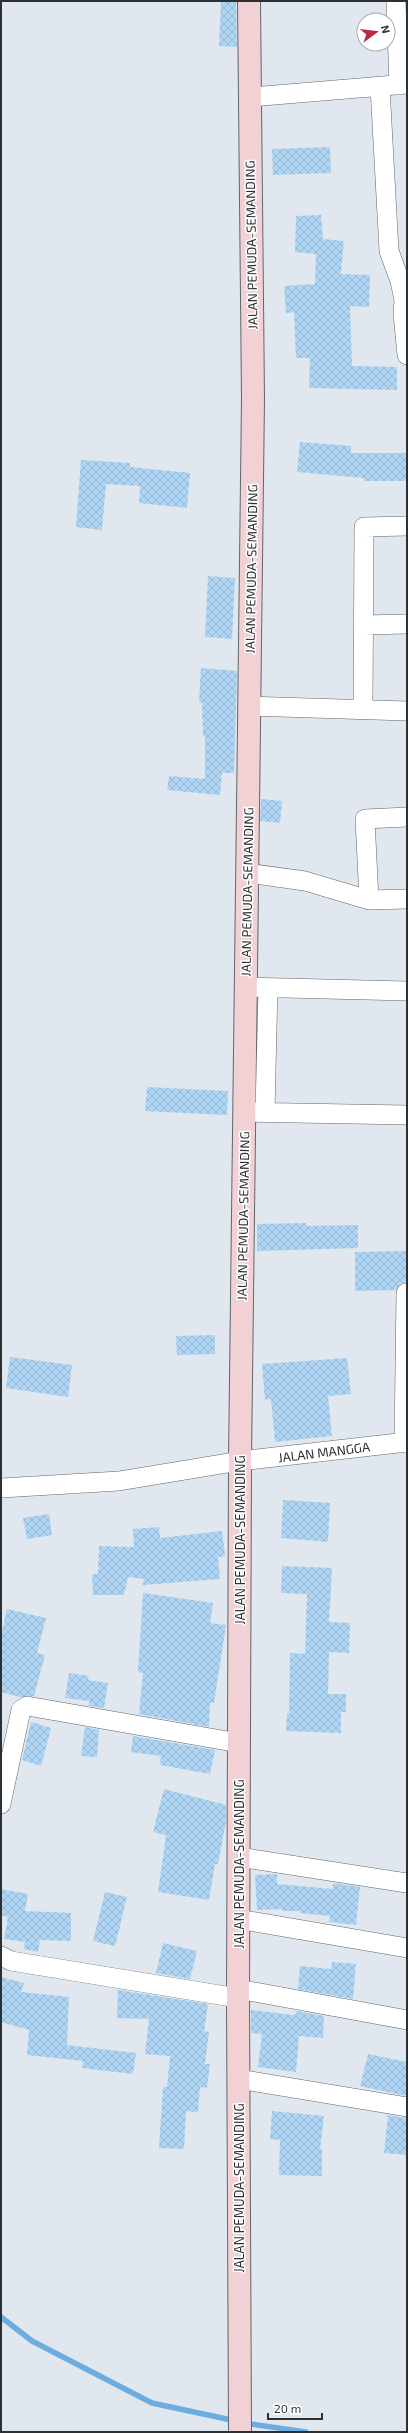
<svg xmlns="http://www.w3.org/2000/svg" width="408" height="2433" viewBox="0 0 408 2433" font-family="'Exo 2',sans-serif">
	<style>
		.lines { fill: none; stroke-linecap: round; stroke-linejoin: round }
		.stream { stroke: #6dacde; stroke-width: 5.5 }
		.building { fill: url(#building-cross-hatch) }
		.minor-casing { stroke: #60666c; stroke-width: 20 }
		.secondary-casing { stroke: #60666c; stroke-width: 24 }
		.minor { stroke: #fff; stroke-width: 19 }
		.secondary { stroke: #f1d1d4; stroke-width: 22 }
		.labels { text-anchor: middle; stroke-width: 3; stroke-linejoin: round; paint-order: stroke }
		.street-label { font-size: 13px; fill: #2d3032; stroke: #fff }
	</style>
	<defs>
		<pattern id="building-cross-hatch" width="8" height="8" patternUnits="userSpaceOnUse"><rect width="8" height="8" fill="#afd5f4"/><path d="M0 0l8 8M0 8l8-8" fill="none" stroke="#97b7d2"/></pattern>
	</defs>
	<rect width="100%" height="100%" fill="#e0e7ee"/>
	<g class="lines">
		<path class="stream" d="M1,2317L32,2341L152,2403L236,2421
			M244,2423L306,2432"/>
	</g>
	<path class="building" d="M221,1H236L237,47L219,46Z
		M330,147L331,173L273,175L272,149Z
		M321,215L323,239L344,241L341,274L370,275L369,307L350,306L352,366L397,367V390L309,388L310,358H296L294,312L286,313L284,286L315,284L316,254L295,252L296,216Z
		M300,442L351,446V453H406V481H364V478L297,472Z
		M81,460L130,463V467L190,473L187,508L139,503L140,486L106,484L102,530L76,527Z
		M208,576L235,578L232,639L205,637Z
		M201,668L237,671L234,773H222L220,795L167,790L169,776L205,779V736H203L202,703L199,702Z
		M261,799L282,801L280,823L260,821Z
		M147,1087L228,1091L227,1115L145,1111Z
		M306,1223V1226L358,1225V1248L257,1251V1224Z
		M407,1251V1282L400,1284L396,1290L355,1291V1252Z
		M215,1335V1354L177,1355L176,1336Z
		M10,1357L72,1365L68,1397L6,1388Z
		M347,1358L351,1394L328,1396L332,1436L275,1442L271,1399L265,1400L262,1364Z
		M283,1500L330,1503L328,1542L281,1538Z
		M49,1514L52,1535L27,1539L23,1518Z
		M159,1527L160,1538L222,1531L225,1556L218,1557L220,1579L143,1585L144,1579L128,1577L124,1595H93L92,1574H98L99,1546L134,1547L133,1529Z
		M282,1566L332,1568L329,1622L350,1623L349,1653L329,1652L328,1694H346V1712H341V1733L286,1731L287,1713H289L290,1653L305,1654L307,1594L281,1593Z
		M143,1593L213,1603L210,1623L226,1625L214,1703H210L209,1727L139,1714L143,1673L138,1672Z
		M7,1609L46,1618L37,1653L45,1655L34,1696L20,1697L1,1692V1636Z
		M69,1673L89,1676L88,1680L108,1683L104,1708L89,1706V1701L65,1698Z
		M31,1722L51,1728L41,1766L22,1760Z
		M85,1727L99,1730L97,1757L81,1756Z
		M133,1736L215,1750L210,1774L160,1765L161,1756L131,1752Z
		M164,1789L226,1805V1821L218,1864H215L209,1900L158,1892L166,1835L153,1832Z
		M277,1874V1884L333,1889V1883L360,1887L356,1925L329,1922L330,1916L300,1913V1911H282V1909L257,1910L255,1875Z
		M1,1889L28,1894L25,1911L71,1913V1941L40,1940L38,1952L24,1949L25,1942L4,1939L8,1917L1,1915Z
		M105,1892L127,1897L115,1946L93,1941Z
		M163,1943L197,1951L190,1979L156,1973Z
		M332,1962L356,1964L353,1999L298,1989L300,1966L331,1969Z
		M1,1977L24,1983L21,1992L69,1997L67,2045L136,2053L133,2074L82,2068L83,2061L27,2055L29,2030L1,2022Z
		M118,1990L208,2004L204,2031L209,2032L205,2064H210L207,2088L200,2087L198,2112L186,2111L184,2149L159,2148L163,2087H167L170,2056L145,2054L149,2019L117,2018Z
		M251,2010L292,2015L296,2014V2011L324,2016L323,2038L299,2036L296,2072L258,2067L262,2034L251,2033Z
		M368,2054L407,2062V2096L360,2086Z
		M272,2111L324,2116L320,2149H322V2176L279,2175L280,2140L270,2139Z
		M388,2115L407,2118V2155L384,2153Z"/>
	<g class="lines">
		<g class="minor-casing">
			<path id="minor" d="M396,1L399,85
				M380,87L389,251L400,281L404,300L403,314L407,355
				M250,97L407,84
				M363,625L407,624
				M249,706L407,711
				M363,709L364,527L407,526
				M247,873L305,881L369,900L407,899
				M369,900L365,819L407,817
				M246,987L407,991
				M244,1112L407,1115
				M265,1112L268,988
				M404,1443L406,1293
				M1,1488L119,1481L240,1461L407,1442
				M1,1804L21,1710L27,1706L239,1743
				M239,1857L407,1883
				M238,1919L407,1948
				M1,1956L11,1961L238,1998
				M238,1989L407,2020
				M238,2079L407,2107"/>
		</g>
		<g class="secondary-casing">
			<path id="secondary" d="M240,2432L238,1998L240,1461L253,398L249,1"/>
		</g>
		<use href="#minor" class="minor"/>
		<use href="#secondary" class="secondary"/>
	</g>
	<g class="labels">
		<g class="street-label">
			<text transform="translate(251 245) rotate(-91)" y="5">JALAN PEMUDA-SEMANDING</text>
			<text transform="translate(251 569) rotate(-89)" y="5">JALAN PEMUDA-SEMANDING</text>
			<text transform="translate(247 892) rotate(-89)" y="5">JALAN PEMUDA-SEMANDING</text>
			<text transform="translate(243 1216) rotate(-89)" y="5">JALAN PEMUDA-SEMANDING</text>
			<text transform="translate(324 1452) rotate(-7)" y="5">JALAN MANGGA</text>
			<text transform="translate(240 1540) rotate(-90)" y="5">JALAN PEMUDA-SEMANDING</text>
			<text transform="translate(239 1864) rotate(-90)" y="5">JALAN PEMUDA-SEMANDING</text>
			<text transform="translate(239 2188) rotate(-90)" y="5">JALAN PEMUDA-SEMANDING</text>
		</g>
	</g>
	<rect width="408" height="2433" fill="none" stroke="#2d3032" stroke-width="4"/>
	<g transform="translate(376 32) rotate(75)"><circle r="19" fill="#ffffff" stroke="#abacad"/>
	<path d="M0-3L7 15L0 10L-7 15Z" fill="#b92844"/>
	<text y="-6" font-size="11" font-weight="bold" text-anchor="middle" fill="#2d3032">N</text>
	</g>
	<path d="M268 2413v6h54v-6" fill="none" stroke="#2d3032" stroke-width="2"/>
	<text x="274" y="2413" font-size="12" fill="#2d3032" stroke="#ffffff" stroke-width="3" paint-order="stroke">20 m</text>
</svg>
